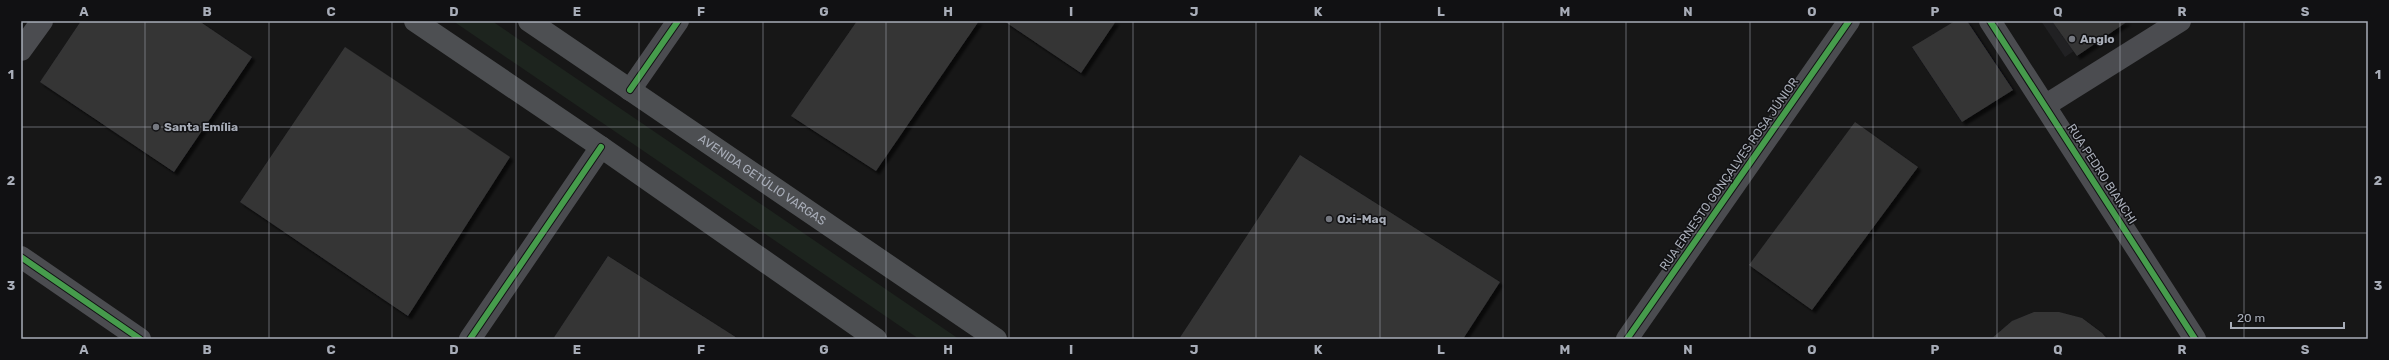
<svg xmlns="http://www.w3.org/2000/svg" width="2389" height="360" viewBox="0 0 2389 360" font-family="Rubik,sans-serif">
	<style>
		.built { fill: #212123 }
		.green { fill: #1d241e }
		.building { fill: #353536; filter: url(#shadow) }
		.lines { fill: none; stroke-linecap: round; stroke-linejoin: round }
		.minor { stroke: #4b4c50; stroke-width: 22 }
		.major { stroke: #4d4f52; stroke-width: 22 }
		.cycleway-casing { stroke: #111113; stroke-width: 8 }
		.cycleway { stroke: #469c4c; stroke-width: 6 }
		.grid { fill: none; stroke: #a8adb8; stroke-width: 1; stroke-opacity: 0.55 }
		.poi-dot { fill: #757880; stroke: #111113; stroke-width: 1.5 }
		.labels { text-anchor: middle; stroke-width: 3; stroke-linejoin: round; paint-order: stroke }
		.poi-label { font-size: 12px; font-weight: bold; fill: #a8adb8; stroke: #111113; text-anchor: start }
		.street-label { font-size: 12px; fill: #a8adb8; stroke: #111113 }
		.neatline { fill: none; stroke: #a8adb8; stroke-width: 1.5 }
		.grid-label { font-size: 13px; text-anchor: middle; font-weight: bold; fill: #a8adb8 }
	</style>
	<defs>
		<filter id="shadow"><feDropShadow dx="3.5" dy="3.5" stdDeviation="1" flood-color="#0009"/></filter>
	</defs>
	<rect width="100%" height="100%" fill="#171717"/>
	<path class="built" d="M2041,21H2118L2065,57Z"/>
	<path class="green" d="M453,21H492L959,339H919Z"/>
	<path class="building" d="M81,21H199L252,57L174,172L40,82Z
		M857,21H979L876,171L791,116Z
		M1004,21H1116L1081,73Z
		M1955,21H1967L2013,90L1962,122L1912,47Z
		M2052,21H2128L2077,56Z
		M345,47L510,157L408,316L240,202Z
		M1855,122L1918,167L1812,310L1749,265Z
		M1300,155L1500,282L1463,339H1179Z
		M608,256L734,336L738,339H553Z
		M2034,312H2059L2082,318L2102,333L2107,339H1991L2012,321Z"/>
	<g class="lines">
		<path class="minor" d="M1990,21L2195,339
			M21,50L42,21
			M630,90L678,21
			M2046,105L2180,21
			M21,257L140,339
			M470,339L601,147
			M1627,339L1849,21"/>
		<g class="major">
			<path d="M415,21L601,147L876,339"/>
			<path id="s1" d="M529,21L996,339"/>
		</g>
		<g class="cycleway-casing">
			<path id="cycleway" d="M1990,21L2195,339
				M630,90L678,21
				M21,257L140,339
				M470,339L601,147
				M1627,339L1849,21"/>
		</g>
		<use href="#cycleway" class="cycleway"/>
	</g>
	<path class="grid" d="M145,21V339M269,21V339M392,21V339M516,21V339M639,21V339M763,21V339M886,21V339M1009,21V339M1133,21V339M1256,21V339M1380,21V339M1503,21V339M1626,21V339M1750,21V339M1873,21V339M1997,21V339M2120,21V339M2244,21V339M21,127H2368M21,233H2368"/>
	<g class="poi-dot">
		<circle cx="2072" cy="39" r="4"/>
		<circle cx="156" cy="127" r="4"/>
		<circle cx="1329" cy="219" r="4"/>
	</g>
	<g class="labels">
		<g class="poi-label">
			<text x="2080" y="43">Anglo</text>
			<text x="164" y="131">Santa Emília</text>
			<text x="1337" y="223">Oxi-Maq</text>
		</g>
		<g class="street-label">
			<text transform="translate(1729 174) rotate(-55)" y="4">RUA ERNESTO GONÇALVES ROSA JÚNIOR</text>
			<text transform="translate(2102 174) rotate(57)" y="4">RUA PEDRO BIANCHI</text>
			<text dy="4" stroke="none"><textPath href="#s1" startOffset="282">AVENIDA GETÚLIO VARGAS</textPath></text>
		</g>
	</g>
	<rect width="2389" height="360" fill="none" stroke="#111113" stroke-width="44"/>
	<path d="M2231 322v6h113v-6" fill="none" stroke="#a8adb8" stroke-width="2"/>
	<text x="2237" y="322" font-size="12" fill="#a8adb8" stroke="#111113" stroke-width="3" paint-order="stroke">20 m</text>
	<rect x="22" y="22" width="2345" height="316" class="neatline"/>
	<g class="grid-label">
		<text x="84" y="16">A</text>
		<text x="207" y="16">B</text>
		<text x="331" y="16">C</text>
		<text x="454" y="16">D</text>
		<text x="577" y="16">E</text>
		<text x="701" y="16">F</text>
		<text x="824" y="16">G</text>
		<text x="948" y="16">H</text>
		<text x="1071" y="16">I</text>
		<text x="1194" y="16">J</text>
		<text x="1318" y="16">K</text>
		<text x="1441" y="16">L</text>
		<text x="1565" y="16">M</text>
		<text x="1688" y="16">N</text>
		<text x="1812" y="16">O</text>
		<text x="1935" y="16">P</text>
		<text x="2058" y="16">Q</text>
		<text x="2182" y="16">R</text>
		<text x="2305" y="16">S</text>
		<text x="11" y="79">1</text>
		<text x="2378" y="79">1</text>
		<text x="11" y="185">2</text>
		<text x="2378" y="185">2</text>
		<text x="11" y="290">3</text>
		<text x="2378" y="290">3</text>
		<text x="84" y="354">A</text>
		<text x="207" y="354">B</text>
		<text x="331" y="354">C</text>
		<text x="454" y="354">D</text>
		<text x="577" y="354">E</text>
		<text x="701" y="354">F</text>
		<text x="824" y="354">G</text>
		<text x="948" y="354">H</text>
		<text x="1071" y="354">I</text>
		<text x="1194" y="354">J</text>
		<text x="1318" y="354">K</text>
		<text x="1441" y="354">L</text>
		<text x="1565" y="354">M</text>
		<text x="1688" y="354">N</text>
		<text x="1812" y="354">O</text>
		<text x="1935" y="354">P</text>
		<text x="2058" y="354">Q</text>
		<text x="2182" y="354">R</text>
		<text x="2305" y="354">S</text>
	</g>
</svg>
